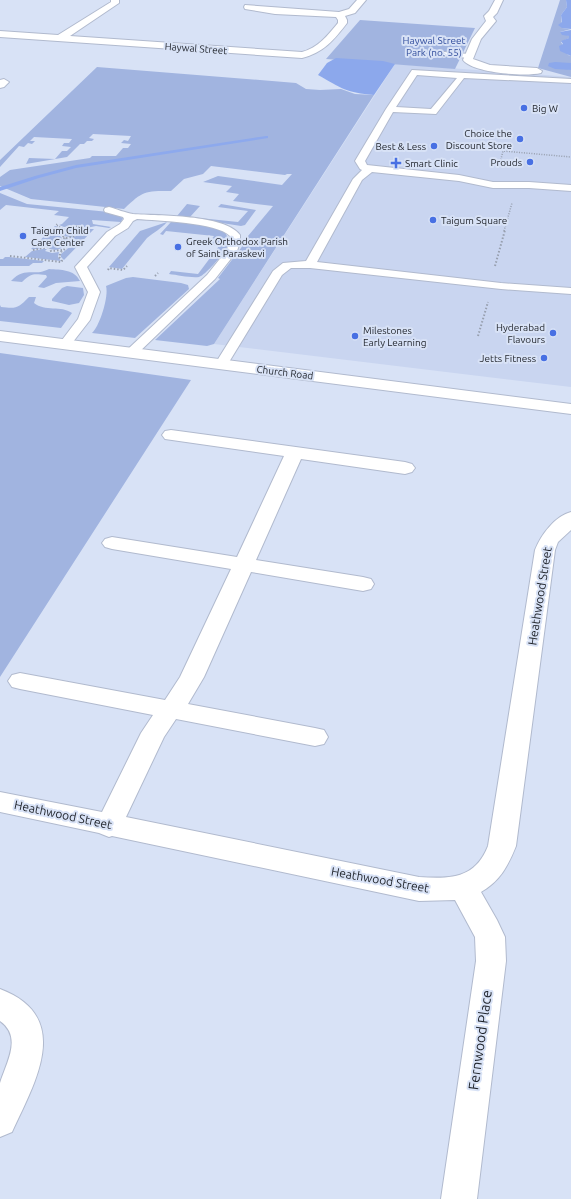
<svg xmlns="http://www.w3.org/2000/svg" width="571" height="1199" viewBox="0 0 571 1199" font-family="Ubuntu,sans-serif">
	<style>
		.built { fill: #c9d5f0 }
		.green { fill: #a1b4e0 }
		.forest { fill: #8ca8ec }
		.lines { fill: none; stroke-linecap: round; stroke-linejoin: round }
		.stream { fill: #8da9ed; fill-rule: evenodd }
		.lane-casing { stroke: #b1bace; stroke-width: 2 }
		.street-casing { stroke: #b1bace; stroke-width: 2 }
		.secondary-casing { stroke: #b1bace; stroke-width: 2 }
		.path-far1 { stroke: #979fae; stroke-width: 1.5; stroke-dasharray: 1 1.5; stroke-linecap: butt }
		.path { stroke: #979fae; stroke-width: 2; stroke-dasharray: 1.5 2; stroke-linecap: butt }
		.lane { fill: #fff; fill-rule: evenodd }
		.street { fill: #fff; fill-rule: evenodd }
		.secondary { fill: #fff; fill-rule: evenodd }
		.poi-dot { fill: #4870e3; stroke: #d8e2f6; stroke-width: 1.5 }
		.labels { text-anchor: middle; stroke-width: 4; stroke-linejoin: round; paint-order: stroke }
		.far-park-label { font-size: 10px; fill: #324e9d; stroke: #d8e2f6 }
		.far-street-label { font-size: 10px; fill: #1e2229; stroke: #d8e2f6 }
		.far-poi-label { font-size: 10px; fill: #1e2229; stroke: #d8e2f6; text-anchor: start }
		.street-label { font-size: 12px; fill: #1e2229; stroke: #d8e2f6 }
		.near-street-label { font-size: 14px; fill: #1e2229; stroke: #d8e2f6 }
	</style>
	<rect width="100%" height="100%" fill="#d8e2f6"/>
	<path class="built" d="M395,64L571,77V387L214,344Z"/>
	<path class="green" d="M560,0H566L567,7L561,15L562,28L571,29L560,32L569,36V38L561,42L568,55L571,56V63H549L571,70V77L538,68Z
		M360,20L475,28L455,69L326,59Z
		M97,67L296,83L306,89L320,90L341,89L355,94L374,95L214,344L207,346L155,340L220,279L218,278L241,248L248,236L273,206L233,201L239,194L226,192L232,186L203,182L218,176L282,185L292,174H287L285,175L211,166L203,174L184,179L171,191C144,191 143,191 124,209L31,199L0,186V177L10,170L90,158L92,156H116L123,148H128L131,144L121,143L124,140L128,141L131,136L93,134L89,138L94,139L92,141H87L84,144H80L67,157L26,164L29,158L55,159L62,151H67L71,147L62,146L64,143H69L72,139L34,137L30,141H35L32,144L28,143L24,147L19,146L0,167V160Z
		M0,193L27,204L109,212L123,218L121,222L92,220L93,224L111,227L109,228L96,226L86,228L77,225L64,227L59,225L62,224L69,217L54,215L59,211L6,205L0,210Z
		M187,204L200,206L190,217L238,222L248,211L218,207L221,204L256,210L245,225L241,226L177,216Z
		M167,222C161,229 154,232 147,238L122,269L109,267L140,231Z
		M171,222C184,223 216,224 225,233C228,236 229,241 228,245C226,251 206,275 199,277C190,278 178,275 169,274L171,271L198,274L219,246L208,244L214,236L166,231L163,235L160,234Z
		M55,226L62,228L59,235L62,238C50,240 44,251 31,249Z
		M73,227H80L82,230L81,233L71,237L63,236L62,234L64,230Z
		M87,229H94L64,260L61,257V254L72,245L73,241L70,238L82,234Z
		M63,239H68L70,241L68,246L56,250L50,249L49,246L51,243Z
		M43,249H47L45,251L52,253L59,252L58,257L61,261L25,257L32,251Z
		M5,257H9L44,261L42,263H33L29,266H0V259H3Z
		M49,269C61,270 74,269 80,281L56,283L44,288L38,287L47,277L46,275C33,274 32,273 22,282L11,281C25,266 34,277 49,269Z
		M133,277L181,283L188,285L189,289L135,338L92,333C100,326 109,296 106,286L126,278Z
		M67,286L83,288L84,295L79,303L69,305L52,301V299L62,288Z
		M29,297H36L34,303C45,312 61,305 72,313L61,328L0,321V305L1,307C17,309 18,308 29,297Z
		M0,353L191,380L0,677Z"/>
	<path class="forest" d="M566,0H571V29L562,28L558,25L562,22L561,15L567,7Z
		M571,30V56L560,51L559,46L563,44L561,41L569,38V36L562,35L560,32Z
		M336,58L383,61L395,64L374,95C347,93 341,88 318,75L327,63Z
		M555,62L571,63V70L555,69L548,66L549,63Z"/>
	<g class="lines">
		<path class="stream" d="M266,136H268V138L76,168L39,178L0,191V187L35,176L76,165Z"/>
		<g class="lane-casing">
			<path id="lane" d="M443,52L469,54L473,56L469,58L446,56H443Z
				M412,70L571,79V83L464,78L436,114L393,112L365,161L367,165L459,175L493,182H529L571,185V191L529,188H493L459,181L372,172L362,180L317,262L501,283L571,288V294L501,289L310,268H291L282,275L226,367H216L215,364L273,271L283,263L306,261L353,179L362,170L360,169L355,161L386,109ZM417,75L457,78L431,109L396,107Z
				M109,207C116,209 126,213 133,214C158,216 225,214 240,235V242L237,251L215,279L136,355H128L126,352L128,349L207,275L227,250L230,236C216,222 158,221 137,219L133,221L128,228L115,236L87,267L100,292L90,320L69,347H61L59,344L78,319L88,292L75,267L107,232L120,224L124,219L123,217L105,212L104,210L105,208Z"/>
		</g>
		<g class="street-casing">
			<path id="street" d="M111,0H119V3L70,36L302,52C318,48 328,35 338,23V20L336,17L275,14L245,9L244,7L245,5L339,12L349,9L357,0H366L355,13L345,16L347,20V23C334,40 323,53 302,58L0,37V31L58,35L111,2Z
				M495,0H503L497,13L493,17L496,21L481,39L473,59L490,65L537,68L542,71L541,73C525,77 473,73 463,60L472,39L486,21L484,16L489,11Z
				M4,79L9,82L4,87L0,88V80Z
				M171,430L405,462L412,464L415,468L412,472L405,474L301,459L256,560L363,577L371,579L374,584L371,589L363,591L251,572L204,677L188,704L315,728L324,730L328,737L324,744L315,746L176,719L164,737L126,817L419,877C450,879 475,879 488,846L535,550C541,535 555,516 571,512V530L558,542L555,550L516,846C508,866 500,881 481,892L497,920L505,937L506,961L477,1199H441L476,961L475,937L455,900L419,901L112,836L109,837L99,833L0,812V792L102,812L141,733L153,715L20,689L12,687L8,681L12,675L20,673L165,700L180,677L231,569L112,549L105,547L102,543L105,539L112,537L237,557L284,456L165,439L162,435L165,431Z
				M0,989C74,1017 35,1082 12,1132L0,1137C0,1125 0,1093 0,1083C6,1063 23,1037 0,1021Z"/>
		</g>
		<g class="secondary-casing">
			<path id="secondary" d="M0,331L571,404V414L0,341Z"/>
		</g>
		<path class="path-far1" d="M499,167L503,151L571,157
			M57,224L56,225L64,229
			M62,231L73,226L82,227L83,231
			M504,231L512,203"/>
		<path class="path" d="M62,230L61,235L66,238
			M66,238L75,236L83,232V230
			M33,250L48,247
			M62,250L51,251L48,244L56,240L66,238
			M10,256L61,262L62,261L59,257L61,252L72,243L66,238
			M495,266L505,230
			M108,270L109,268L123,270L127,266
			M155,276L158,273
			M478,336L488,302"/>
		<use href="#lane" class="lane"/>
		<use href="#street" class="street"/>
		<use href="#secondary" class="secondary"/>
	</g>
	<g class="poi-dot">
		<circle cx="524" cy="108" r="4"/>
		<circle cx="520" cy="139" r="4"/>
		<circle cx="434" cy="146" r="4"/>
		<circle cx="530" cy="162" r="4"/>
		<path d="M394 157h4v4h4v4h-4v4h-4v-4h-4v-4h4z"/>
		<circle cx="433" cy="220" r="4"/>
		<circle cx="23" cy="236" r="4"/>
		<circle cx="178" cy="247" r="4"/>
		<circle cx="553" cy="333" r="4"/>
		<circle cx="355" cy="336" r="4"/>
		<circle cx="544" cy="358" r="4"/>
	</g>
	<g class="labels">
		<g class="far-park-label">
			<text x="434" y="44">Haywal Street<tspan x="434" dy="12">Park (no. 55)</tspan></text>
		</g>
		<g class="far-street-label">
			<text transform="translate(196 48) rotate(4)" y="4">Haywal Street</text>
			<text transform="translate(285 372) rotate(7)" y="4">Church Road</text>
		</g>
		<g class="far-poi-label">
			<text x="532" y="112">Big W</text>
			<text x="512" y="137" text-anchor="end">Choice the<tspan x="512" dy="12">Discount Store</tspan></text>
			<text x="426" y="150" text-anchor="end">Best &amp; Less</text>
			<text x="522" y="166" text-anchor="end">Prouds</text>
			<text x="405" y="167">Smart Clinic</text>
			<text x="441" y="224">Taigum Square</text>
			<text x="31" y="234">Taigum Child<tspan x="31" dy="12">Care Center</tspan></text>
			<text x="186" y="245">Greek Orthodox Parish<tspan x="186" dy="12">of Saint Paraskevi</tspan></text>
			<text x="545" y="331" text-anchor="end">Hyderabad<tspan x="545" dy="12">Flavours</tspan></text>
			<text x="363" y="334">Milestones<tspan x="363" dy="12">Early Learning</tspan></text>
			<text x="536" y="362" text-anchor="end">Jetts Fitness</text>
		</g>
		<g class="street-label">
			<text transform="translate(540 596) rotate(-81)" y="4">Heathwood Street</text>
			<text transform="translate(63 815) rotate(12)" y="4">Heathwood Street</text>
			<text transform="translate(380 880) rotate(10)" y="4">Heathwood Street</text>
		</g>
		<g class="near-street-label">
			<text transform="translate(480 1040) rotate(-82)" y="5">Fernwood Place</text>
		</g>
	</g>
</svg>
